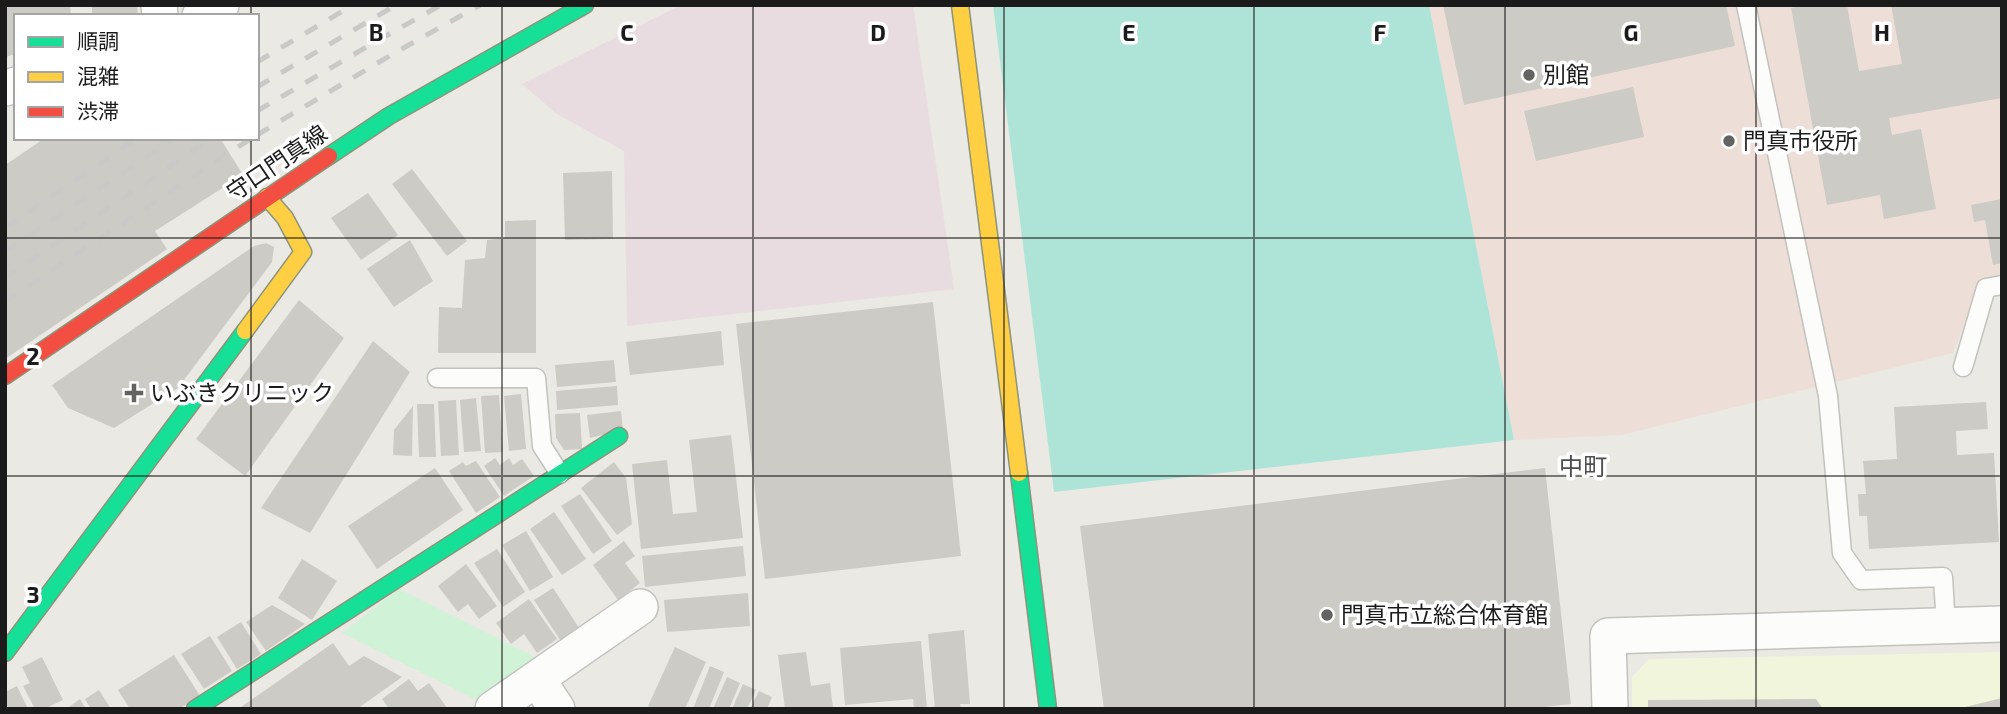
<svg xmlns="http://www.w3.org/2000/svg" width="2007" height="714" viewBox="0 0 2007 714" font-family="'Exo 2','Noto Sans JP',sans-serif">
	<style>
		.commercial { fill: #eddfd7 }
		.industrial { fill: #e8dce0 }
		.education { fill: #f1f5dc }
		.park { fill: #d0f2d6 }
		.pitch { fill: #ade4d7 }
		.building { fill: #cccbc6 }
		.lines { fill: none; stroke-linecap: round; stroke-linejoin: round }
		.lane-casing { stroke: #c2c2bf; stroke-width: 21 }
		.street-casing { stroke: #c2c2bf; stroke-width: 38 }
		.fast-casing { stroke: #8d947b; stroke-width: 19 }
		.slow-casing { stroke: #8d947b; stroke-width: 19 }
		.jam-casing { stroke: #8d947b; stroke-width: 19 }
		.lane { stroke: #fcfcfb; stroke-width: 18 }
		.street { stroke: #fcfcfb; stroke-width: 35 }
		.fast { stroke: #16e098; stroke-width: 16 }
		.slow { stroke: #ffcf43; stroke-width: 16 }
		.jam { stroke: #f24e42; stroke-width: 16 }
		.rail { stroke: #c9c9c8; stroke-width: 5; stroke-dasharray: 14 14; stroke-linecap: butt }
		.grid { fill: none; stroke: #1b1b1b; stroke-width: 2; stroke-opacity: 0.55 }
		.poi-dot { fill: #636361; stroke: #fff; stroke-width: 2.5 }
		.labels { text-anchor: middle; stroke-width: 7; stroke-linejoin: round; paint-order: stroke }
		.poi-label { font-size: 23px; fill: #1b1b1b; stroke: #fff; text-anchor: start }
		.street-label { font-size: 23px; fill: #1b1b1b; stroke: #fff }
		.neighbourhood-label { font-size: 24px; fill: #4e4e4e; stroke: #fff }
		.grid-label { font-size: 23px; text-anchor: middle; font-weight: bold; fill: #1b1b1b; stroke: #fff; stroke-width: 7; stroke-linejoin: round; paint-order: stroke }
	</style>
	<rect width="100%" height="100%" fill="#eae9e3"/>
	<path class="commercial" d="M1429,5H2002V278L1981,279L1953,353L1622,435L1514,440Z"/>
	<path class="industrial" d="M681,5H913L954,289L627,326L624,151L557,114L522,84Z"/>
	<path class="education" d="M2002,652V709H1632V677L1649,659Z"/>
	<path class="park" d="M399,589L543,661L479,701L342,633Z"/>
	<path class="pitch" d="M993,5H1429L1514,440L1054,492Z"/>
	<path class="building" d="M5,5H70L71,16H16V54L5,57Z
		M92,5H137L138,16H92Z
		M1443,5H1726L1735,46L1464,105Z
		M1807,5H1847L1859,71L1902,64L1891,5H2001L2002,98L1889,118L1892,135L1921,129L1936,209L1884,219L1880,195L1827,205L1791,8Z
		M1633,87L1644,137L1536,161L1524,111Z
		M45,138H220L243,175L155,231L167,249L5,359V165Z
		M412,169L467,241L447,256L392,184Z
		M612,171L613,239L565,240L563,173Z
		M368,193L398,235L361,260L331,218Z
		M2002,199V263L1993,265L1985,220L1974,222L1971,205Z
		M536,220V353H438L439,307L462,308L465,260L485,258L487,240L505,238V221Z
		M410,240L433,281L394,307L367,269Z
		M266,243L274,247L272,262L178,388L114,428L68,408L52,385L254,246Z
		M299,300L344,338L245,476L196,439Z
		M933,302L961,556L765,579L736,324Z
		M721,331L724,365L630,375L626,342Z
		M373,341L410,372L310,533L261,508Z
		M614,360L616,382L557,387L555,365Z
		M617,386L618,405L557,410L556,391Z
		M521,394L526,449L509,451L504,396Z
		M499,395L503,452L485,453L481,396Z
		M476,398L481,451L464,452L460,400Z
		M456,400L459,455L441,456L438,401Z
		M1986,402L1988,429L1956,431L1957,455L1994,453L1999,542L1869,549L1867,516H1859L1858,494H1866L1863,461L1897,459L1894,407Z
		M417,404H434L436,457H419Z
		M413,406L412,456L393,455L394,430Z
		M621,411L623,430L590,438L587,415Z
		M580,413L582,449L564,450L556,438L555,414Z
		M731,435L743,538L641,549L632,464L667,460L673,514L697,512L689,440Z
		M495,458L500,465L509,458L513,465L522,459L534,476L504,496L484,466Z
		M476,461L500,497L476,513L449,471L463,462L466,466Z
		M614,462L626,478L632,524L617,535L581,488Z
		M435,468L463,510L377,569L348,526Z
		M1545,468L1571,704L1526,709H1104L1080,526Z
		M580,494L612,541L593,554L561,506Z
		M554,512L586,559L562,575L530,529Z
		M526,531L553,577L530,591L502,545Z
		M624,541L635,556L625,563L640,583L618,600L593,565Z
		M743,546L746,576L645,587L642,556Z
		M497,549L525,592L503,607L474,563Z
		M302,559L337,581L312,620L278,598Z
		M466,564L497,606L479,619L468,604L458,612L438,586Z
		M553,588L583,634L564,646L534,600Z
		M748,593L750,626L667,632L664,600Z
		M529,599L557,639L537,653L524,634L511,644L496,623Z
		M272,605L305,624L266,651L246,622Z
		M241,622L261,654L237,669L217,637Z
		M964,630L970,704H960L961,709H935L928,634Z
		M210,636L232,671L204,689L181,654Z
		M921,641L927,709H914L913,699L845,705L840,648Z
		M333,643L349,666L364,656L402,677L357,709H243L241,707Z
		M675,647L706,662L685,709H654L648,706Z
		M806,652L811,686L830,683L833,708L785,709L778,655Z
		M174,655L200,696L179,709H130L118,690Z
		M42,657L63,700L44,709H35L23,686L30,683L22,667Z
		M710,666L724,672L709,709H693Z
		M727,677L740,683L729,709H713Z
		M409,679L418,691L429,683L448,709H389L382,699Z
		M743,684L756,690L747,709H732Z
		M17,686L28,709H5V692Z
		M99,690L111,709H91L85,699Z
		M759,691L772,697L767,709H750Z
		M2002,698V709H1961V708Z
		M80,699L86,709H66Z
		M1816,699L1823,709H1648V700Z"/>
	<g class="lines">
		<g class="lane-casing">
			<path id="lane" d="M1746,5L1828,396L1842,553L1861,580L1943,577L1946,627
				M1963,367L1986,288L2002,285
				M437,378H536L542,446L560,474"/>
		</g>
		<g class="street-casing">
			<path id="street" d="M159,5L160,16
				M200,16L221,5
				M5,88L16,85
				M537,679L557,709
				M493,709L640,607
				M1610,709L1608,636L2002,624"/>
		</g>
		<g class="fast-casing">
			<path id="fast" d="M329,156L389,116L585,5
				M1019,473L1048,709
				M5,653L245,331
				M195,709L619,436"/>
		</g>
		<g class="slow-casing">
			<path id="slow" d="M960,5L1019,473
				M245,331L303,252L285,218L267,197"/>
		</g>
		<g class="jam-casing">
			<path id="jam" d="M5,376L329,156"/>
		</g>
		<use href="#lane" class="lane"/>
		<use href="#street" class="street"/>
		<use href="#fast" class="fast"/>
		<use href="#slow" class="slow"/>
		<use href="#jam" class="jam"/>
		<path class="rail" d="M257,62L353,5
			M257,87L396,5
			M257,111L382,38L441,5
			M257,135L391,55L480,5
			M5,228L138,138
			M5,252L175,138
			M5,278L212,138
			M5,302L222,157L252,138"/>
	</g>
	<path class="grid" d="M251,5V16M502,5V709M753,5V709M1004,5V709M1254,5V709M1505,5V709M1756,5V709M251,138V709M5,238H2002M5,476H2002"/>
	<g class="poi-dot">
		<circle cx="1529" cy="75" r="7"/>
		<circle cx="1729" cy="141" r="7"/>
		<path d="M130.5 382.5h7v7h7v7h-7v7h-7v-7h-7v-7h7z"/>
		<circle cx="1327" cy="615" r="7"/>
	</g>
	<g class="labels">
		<g class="poi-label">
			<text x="1543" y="83">別館</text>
			<text x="1743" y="149">門真市役所</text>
			<text x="150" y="401">いぶきクリニック</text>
			<text x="1341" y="623">門真市立総合体育館</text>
		</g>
		<g class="street-label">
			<text transform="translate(277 163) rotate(-34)" y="8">守口門真線</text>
		</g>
		<g class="neighbourhood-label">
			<text x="1583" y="475">中町</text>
		</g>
	</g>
	<g class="grid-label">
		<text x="376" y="41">B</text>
		<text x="627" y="41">C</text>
		<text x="878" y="41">D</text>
		<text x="1129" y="41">E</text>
		<text x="1380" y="41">F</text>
		<text x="1631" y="41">G</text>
		<text x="1882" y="41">H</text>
		<text x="33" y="365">2</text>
		<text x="33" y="603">3</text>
	</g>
	<rect width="2007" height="714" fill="none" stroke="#1b1b1b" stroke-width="14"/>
	<rect x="14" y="14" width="245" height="126" fill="#ffffff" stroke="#a4a4a4" stroke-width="2"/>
	<rect x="28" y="37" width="35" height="10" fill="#16e098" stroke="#a4a4a4" stroke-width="2"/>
	<text x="77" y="49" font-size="21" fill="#1b1b1b">順調</text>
	<rect x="28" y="72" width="35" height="10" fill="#ffcf43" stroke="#a4a4a4" stroke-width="2"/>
	<text x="77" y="84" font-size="21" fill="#1b1b1b">混雑</text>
	<rect x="28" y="107" width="35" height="10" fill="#f24e42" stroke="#a4a4a4" stroke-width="2"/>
	<text x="77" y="119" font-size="21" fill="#1b1b1b">渋滞</text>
</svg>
